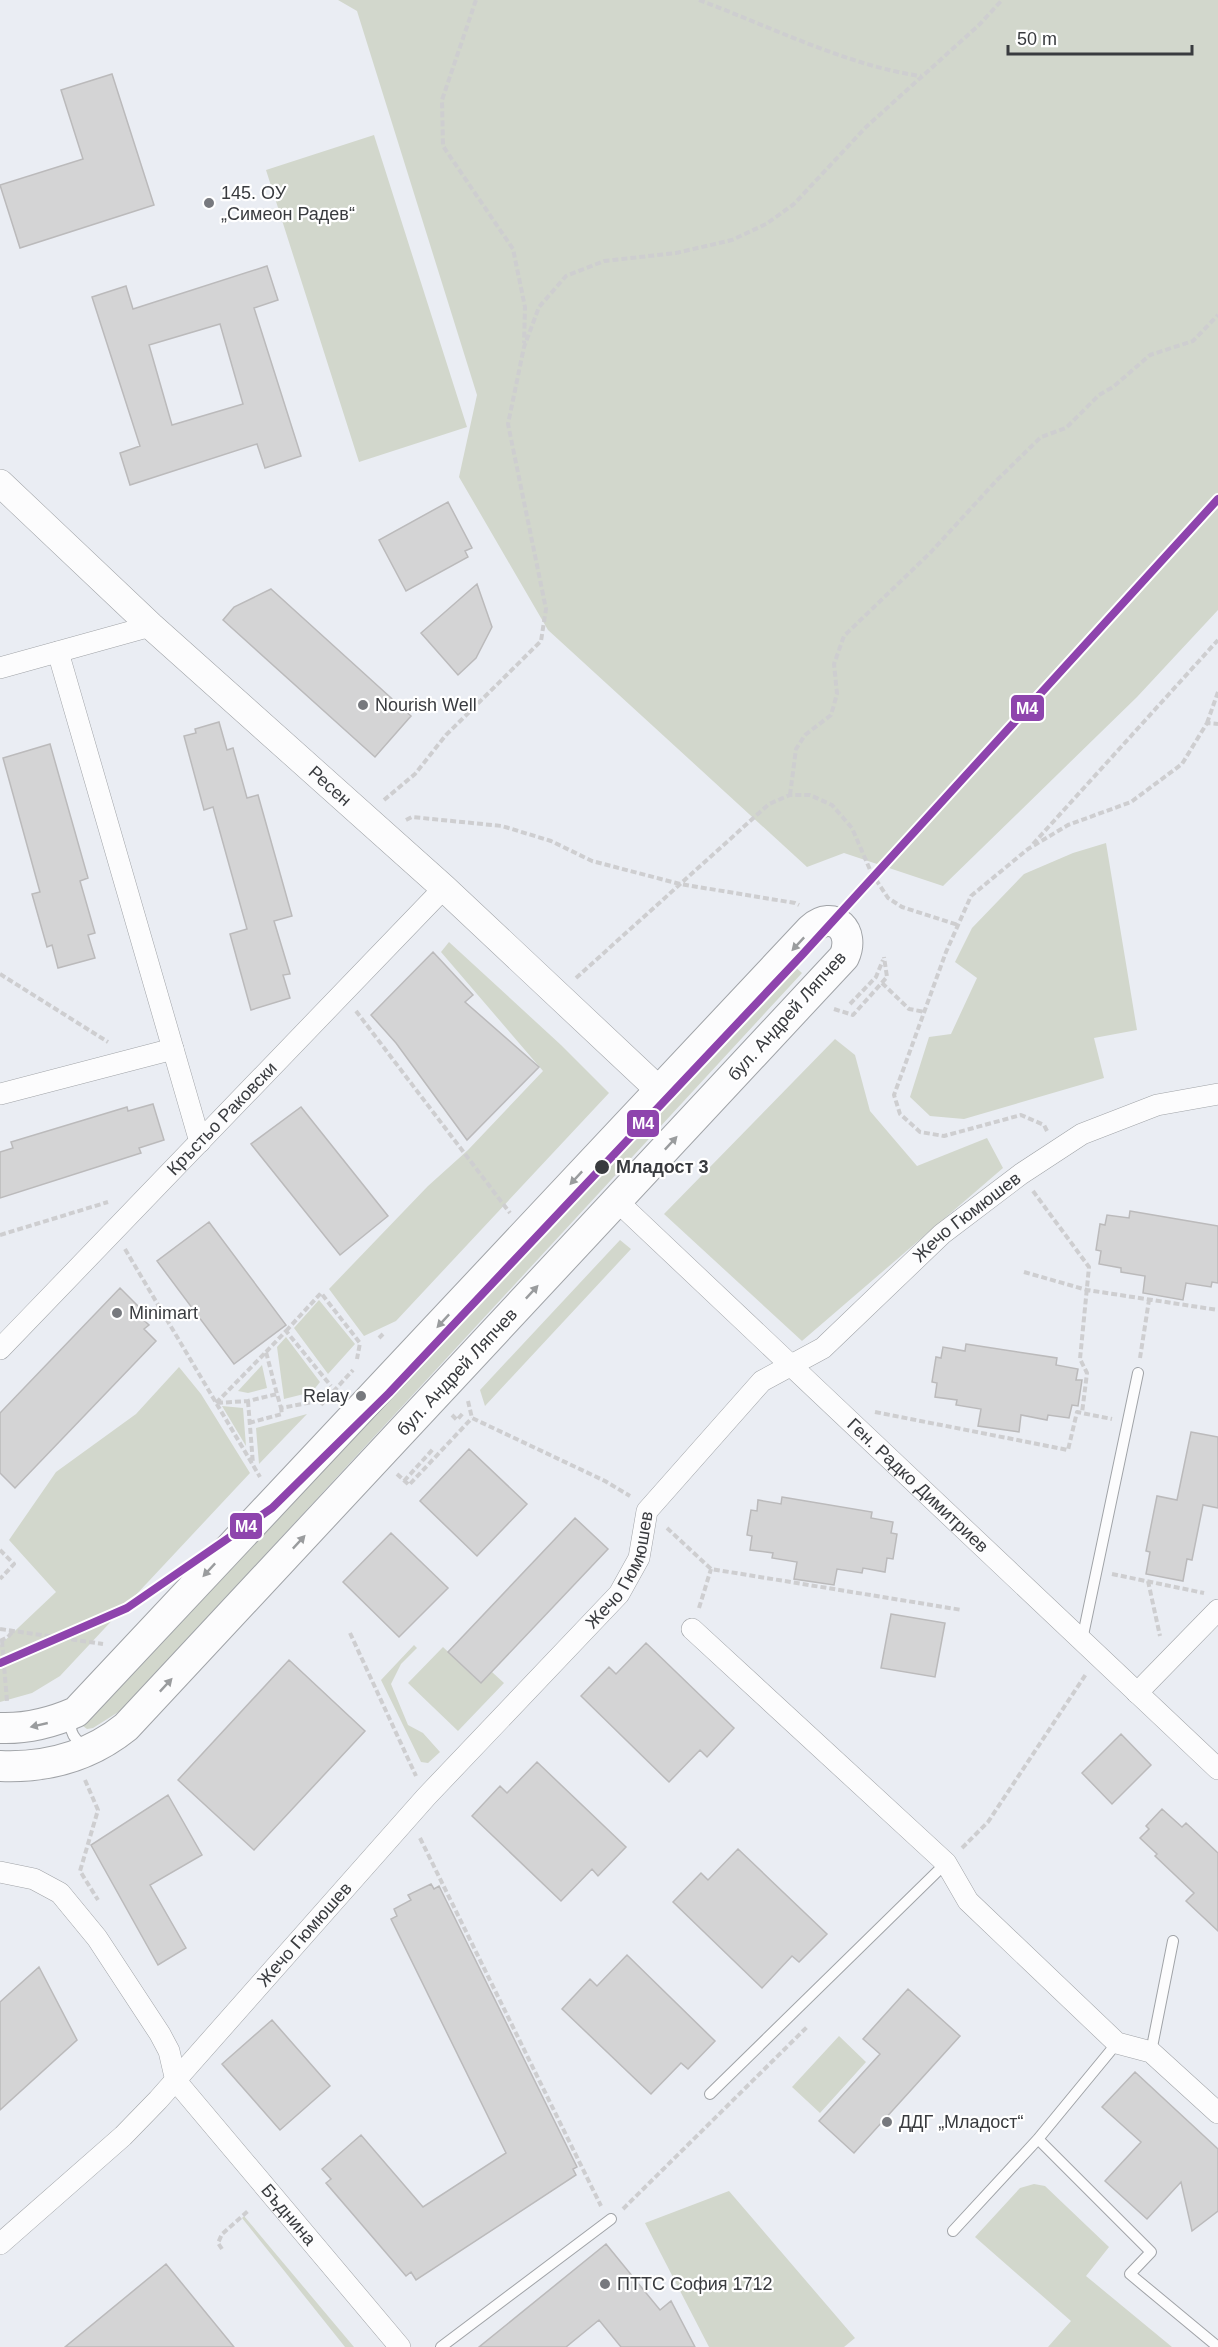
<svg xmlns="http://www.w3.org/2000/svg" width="1218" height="2347" viewBox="0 0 1218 2347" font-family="Arial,sans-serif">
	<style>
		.green { fill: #d2d7cc }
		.building { fill: #d4d4d5; stroke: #bbbabb; stroke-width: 1.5; fill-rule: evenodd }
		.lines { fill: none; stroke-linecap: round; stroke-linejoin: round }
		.service-casing { stroke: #a0a3a7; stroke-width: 12 }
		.minor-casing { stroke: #a0a3a7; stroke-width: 22 }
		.tertiary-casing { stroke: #a0a3a7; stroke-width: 28 }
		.secondary-casing { stroke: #a0a3a7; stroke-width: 32 }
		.path { stroke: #ceced0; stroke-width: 4; stroke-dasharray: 6 3; stroke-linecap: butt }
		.service { stroke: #fcfcfd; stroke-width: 10 }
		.minor { stroke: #fcfcfd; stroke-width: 21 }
		.tertiary { stroke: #fcfcfd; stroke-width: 27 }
		.secondary { stroke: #fcfcfd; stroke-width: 30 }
		.metro-1-casing { stroke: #fff; stroke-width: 12 }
		.metro-1 { stroke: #8e44ad; stroke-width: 8 }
		.oneway { fill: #9a9c9e }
		.poi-dot { fill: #77797e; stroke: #fff; stroke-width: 2 }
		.stop-dot { fill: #393b3f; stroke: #fff; stroke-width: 2 }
		.labels { text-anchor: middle; stroke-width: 4.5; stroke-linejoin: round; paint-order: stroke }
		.poi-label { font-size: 18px; fill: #393b3f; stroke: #fff; text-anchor: start }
		.street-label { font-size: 18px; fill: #393b3f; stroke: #fff }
		.stop-label { font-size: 18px; font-weight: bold; fill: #393b3f; stroke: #fff; text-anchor: start }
		.line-badge { stroke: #fff; stroke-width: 2 }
		.badge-label { font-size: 16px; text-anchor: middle; font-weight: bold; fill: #fff }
	</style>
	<rect width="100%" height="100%" fill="#eaedf3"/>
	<path class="green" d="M338,0H1218V610L1137,697L943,886L844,853L807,867L548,630L459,477L477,395L357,11Z
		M374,135L467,427L359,462L266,170Z
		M1106,843L1137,1030L1094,1038L1104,1078L964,1119L930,1116L910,1097L929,1037L951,1034L977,978L955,962L972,928L1024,874L1073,853Z
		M449,942L561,1045L609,1093L396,1321L364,1336L329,1289L428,1186L468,1150L543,1071L441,952Z
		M794,966L802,973L134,1697L120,1711L93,1728L87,1729L83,1726Z
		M835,1039L855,1055L870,1111L917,1166L987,1138L1003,1168L802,1341L664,1214Z
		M620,1240L631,1249L485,1406L480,1390Z
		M319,1300L355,1344L328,1374L294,1328Z
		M286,1337L320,1382L312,1392L284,1399L277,1347Z
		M262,1365L267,1388L248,1393L238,1391Z
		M179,1367L201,1394L250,1473L60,1676L32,1693L0,1702V1645L56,1592L9,1540L56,1472L136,1414Z
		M222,1406L243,1408L246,1446Z
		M307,1414L259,1464L256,1428Z
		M414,1645L417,1648L401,1664L391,1684L408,1725L423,1733L440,1752L428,1763L421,1762L381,1680Z
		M443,1647L481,1683L492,1672L504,1683L458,1731L408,1683Z
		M839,2036L866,2062L820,2113L792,2087Z
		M1034,2184L1045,2186L1109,2247L1086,2276L1172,2347H1048L1071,2321L975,2237L1020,2188Z
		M729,2191L855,2338L844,2347H709L645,2223Z
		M244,2216L354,2347H345L242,2218Z"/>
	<path class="building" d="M112,74L154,205L20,248L0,185L83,159L61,90Z
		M267,266L278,300L254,308L301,456L265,468L257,444L130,485L120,453L140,446L92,297L126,286L133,309ZM220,324L243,404L172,425L149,345Z
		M448,502L472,548L465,551L468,557L406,591L379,540Z
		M477,584L492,627L476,658L458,675L421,633Z
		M271,589L411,716L375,757L223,620L234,607Z
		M219,722L227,750L233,748L247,798L258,795L292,916L274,921L290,974L283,975L290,998L251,1010L230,934L247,929L213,807L204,810L184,736L196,733L195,729Z
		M50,744L88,878L80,881L95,933L88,935L95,958L58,968L52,945L47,947L32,894L40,892L3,758Z
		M433,952L473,995L465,1002L539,1067L467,1140L396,1043L371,1015Z
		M153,1104L164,1140L139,1148L141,1153L0,1198V1152L13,1148L11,1142L127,1107L128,1111Z
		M301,1107L388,1216L340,1255L251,1144Z
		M1130,1211L1218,1226V1283L1212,1282L1211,1287L1186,1283L1183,1300L1143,1293L1145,1276L1121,1272V1268L1099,1264L1101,1251L1096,1250L1100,1224L1105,1225L1107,1215L1129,1218Z
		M209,1222L286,1325L234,1364L157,1261Z
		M120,1288L140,1308L136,1313L149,1325L144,1329L156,1341L15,1488L0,1473V1413Z
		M966,1344L1057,1358L1056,1365L1078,1369L1076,1380H1082L1078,1406L1072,1405L1069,1418L1048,1415L1047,1420L1021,1415L1019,1432L978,1426L981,1409L956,1405L957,1400L935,1397L937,1383L932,1382L936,1357L941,1358L943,1347L965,1351Z
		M1191,1432L1218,1437V1508L1203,1505L1192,1560L1187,1559L1183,1581L1146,1574L1150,1552L1146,1551L1157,1496L1177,1500Z
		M469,1449L527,1504L477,1556L420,1501Z
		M782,1497L872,1512L871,1518L893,1522L891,1533L897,1534L893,1559L887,1558L885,1572L863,1568L862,1573L837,1569L834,1585L794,1579L797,1562L772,1558L773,1553L750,1550L752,1536L747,1535L751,1510L757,1511L758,1500L781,1504Z
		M575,1518L608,1549L481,1683L448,1652Z
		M391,1533L448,1588L399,1637L343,1582Z
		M891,1614L945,1623L935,1677L881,1668Z
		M646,1643L734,1728L707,1757L700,1750L669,1782L581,1696L609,1667L616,1674Z
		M289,1660L365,1731L254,1850L178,1780Z
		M1121,1734L1151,1765L1112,1804L1082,1773Z
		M537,1762L626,1847L598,1876L592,1869L561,1901L472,1816L500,1786L507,1793Z
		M168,1795L202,1855L150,1885L186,1948L158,1965L91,1845Z
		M1162,1809L1182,1827L1186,1823L1218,1853V1931L1186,1901L1194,1893L1155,1856L1157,1854L1140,1838L1149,1829L1146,1826Z
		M738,1849L827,1934L799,1962L792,1956L762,1988L673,1902L701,1873L708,1880Z
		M431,1884L434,1889L439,1886L577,2167L573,2169L576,2175L416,2280L411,2272L406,2276L326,2183L331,2179L322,2169L361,2135L423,2207L506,2153L391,1919L397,1916L394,1909L411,1900L408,1895Z
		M627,1955L715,2041L688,2069L681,2063L651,2094L562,2009L590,1979L597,1986Z
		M39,1967L77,2040L0,2110V2002Z
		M908,1989L960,2036L854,2153L819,2121L880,2054L863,2039Z
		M272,2020L330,2086L280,2130L222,2064Z
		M1135,2072L1218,2149V2211L1192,2231L1181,2182L1147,2219L1105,2181L1141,2142L1102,2107Z
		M606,2244L660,2310L671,2301L695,2347H621L599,2320L566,2347H479Z
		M166,2264L234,2347H65Z"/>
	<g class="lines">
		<g class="service-casing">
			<path id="service" d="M1082,1640L1138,1373
				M73,1717C67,1730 75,1743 88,1746
				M1151,2052L1173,1941
				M710,2094L946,1863
				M1038,2139L1151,2252L1130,2274L1218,2347
				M953,2231L1038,2139L1117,2043
				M441,2347L611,2219"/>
		</g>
		<g class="minor-casing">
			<g id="minor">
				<path d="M58,652L200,1142"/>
				<path d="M0,668L151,626"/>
				<path d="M0,1094L173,1049"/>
				<path id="s1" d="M617,1201L1218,1769"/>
				<path id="s2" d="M0,1349L444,888"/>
				<path d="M692,1629L946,1863L968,1901L1117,2043L1151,2052L1218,2113"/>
				<path d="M1137,1693L1218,1610"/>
				<path id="s3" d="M0,1872L34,1879L60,1893L97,1938L160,2034L169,2051L176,2081L400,2347"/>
				<path id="s4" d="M0,2244L123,2136L158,2100L426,1797L619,1594L639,1558L647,1511L762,1381L823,1348L942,1234L1021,1174L1082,1134L1157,1105L1218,1094"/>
			</g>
		</g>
		<g class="tertiary-casing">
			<g id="tertiary">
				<path id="s5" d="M0,483L151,626L444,888L659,1090"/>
			</g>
		</g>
		<g class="secondary-casing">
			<path id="secondary" d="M0,1728C27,1729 51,1723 76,1712L811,929C834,908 856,932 844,957L126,1727C90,1756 46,1768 0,1766"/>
		</g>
		<path class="path" d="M476,0L442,100L443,146L513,249L525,307L524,343
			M699,0C769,26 848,66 921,76
			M1207,723L1218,692
			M790,795L796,749L805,735L831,715L837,694L834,664L844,636L931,552L997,480L1041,437L1066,428L1099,395L1113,387L1150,355L1193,341L1218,315
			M384,800L415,774L446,735L541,641L546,609L508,424L524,347L539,307L566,276L604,261L676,253L732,240L766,224L794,204L866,127L979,25L1002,0
			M406,820L412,817L502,826L551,841L592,861L680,884L795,903L799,905
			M1033,844L1218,640
			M0,974L108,1042
			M576,978L769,804L790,795H810L832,805L852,828L871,872L888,898L902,907L958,925
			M882,983L909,1009L925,1012
			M850,1004L876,977L883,960
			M834,1009L853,1015L887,977L884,957
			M356,1011L510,1213
			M1047,1131L1044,1125L1021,1115L944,1136L920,1132L900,1114L894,1095L946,952L971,896L1028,849L1068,825L1131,802L1182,764L1207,723L1218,724
			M1033,1191L1089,1267L1080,1359L1087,1373L1082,1413
			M0,1235L108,1202
			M125,1249L260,1477
			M1024,1272L1087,1290L1218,1310
			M286,1331L321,1293L360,1343L357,1359
			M379,1338L383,1334
			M266,1352L286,1331L331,1386
			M1140,1358L1149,1300
			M248,1401L253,1464
			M468,1401L472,1418L605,1481L630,1496
			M216,1403L266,1352L277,1394
			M217,1403L248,1401L277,1394L281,1408L318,1401
			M321,1405L353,1370
			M875,1412L1068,1450L1077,1412L1112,1419
			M452,1415L457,1420L464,1412
			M249,1423L282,1414L281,1408
			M397,1474L409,1485L472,1418
			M404,1481L434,1448
			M667,1528L711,1569L962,1610
			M0,1550L14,1564L0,1579
			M1112,1574L1204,1593
			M1148,1581L1160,1636
			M699,1608L711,1569
			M0,1629L103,1644
			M350,1633L416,1776
			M0,1641L8,1637L13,1631
			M2,1641L7,1701
			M85,1780L98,1810L80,1871L98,1900
			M420,1838L601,2206
			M962,1848L988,1822L1086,1674
			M623,2209L808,2026
			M222,2249L218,2243L222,2234L248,2211"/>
		<use href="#service" class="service"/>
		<use href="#minor" class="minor"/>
		<use href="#tertiary" class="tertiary"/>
		<use href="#secondary" class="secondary"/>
		<g class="metro-1-casing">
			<path id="metro-1" d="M0,1663L127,1608L272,1508L389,1393L802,955L1218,499"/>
		</g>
		<use href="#metro-1" class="metro-1"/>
	</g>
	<defs><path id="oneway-solid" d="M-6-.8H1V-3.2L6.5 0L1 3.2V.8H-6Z" transform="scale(1.5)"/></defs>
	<g class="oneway">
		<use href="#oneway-solid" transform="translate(798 944) rotate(133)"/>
		<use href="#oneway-solid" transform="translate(671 1143) rotate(-47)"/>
		<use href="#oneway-solid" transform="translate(576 1178) rotate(133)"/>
		<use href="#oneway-solid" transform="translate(532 1292) rotate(-47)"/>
		<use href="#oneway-solid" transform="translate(443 1321) rotate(133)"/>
		<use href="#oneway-solid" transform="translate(299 1542) rotate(-47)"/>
		<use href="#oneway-solid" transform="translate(209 1570) rotate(133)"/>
		<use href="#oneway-solid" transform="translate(166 1685) rotate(-47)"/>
		<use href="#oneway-solid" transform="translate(39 1725) rotate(167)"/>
	</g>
	<g class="poi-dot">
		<circle cx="209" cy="203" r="6"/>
		<circle cx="363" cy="705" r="6"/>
		<circle cx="117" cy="1313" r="6"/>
		<circle cx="361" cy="1396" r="6"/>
		<circle cx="887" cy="2122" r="6"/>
		<circle cx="605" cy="2284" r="6"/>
	</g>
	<circle class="stop-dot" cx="602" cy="1167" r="8"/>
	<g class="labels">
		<g class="poi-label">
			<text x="221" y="199">145. ОУ<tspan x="221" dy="21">„Симеон Радев“</tspan></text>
			<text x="375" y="711">Nourish Well</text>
			<text x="129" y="1319">Minimart</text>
			<text x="349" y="1402" text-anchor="end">Relay</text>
			<text x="899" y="2128">ДДГ „Младост“</text>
			<text x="617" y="2290">ПТТС София 1712</text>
		</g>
		<g class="street-label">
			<text dy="6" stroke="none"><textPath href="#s5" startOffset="448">Ресен</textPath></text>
			<text transform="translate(787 1016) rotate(-48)" y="6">бул. Андрей Ляпчев</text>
			<text dy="6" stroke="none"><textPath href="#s2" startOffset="320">Кръстьо Раковски</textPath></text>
			<text dy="6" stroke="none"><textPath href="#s4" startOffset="1425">Жечо Гюмюшев</textPath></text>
			<text transform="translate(457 1372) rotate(-47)" y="6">бул. Андрей Ляпчев</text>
			<text dy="6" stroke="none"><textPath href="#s1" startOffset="414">Ген. Радко Димитриев</textPath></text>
			<text dy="6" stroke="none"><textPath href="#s4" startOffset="921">Жечо Гюмюшев</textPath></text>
			<text dy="6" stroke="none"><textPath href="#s4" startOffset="435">Жечо Гюмюшев</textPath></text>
			<text dy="6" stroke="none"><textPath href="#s3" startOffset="462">Бъднина</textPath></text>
		</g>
		<g class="stop-label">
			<text x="616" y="1173">Младост 3</text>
		</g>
	</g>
	<g class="line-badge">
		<rect x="1010" y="694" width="35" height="28" rx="6" fill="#8e44ad"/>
		<rect x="626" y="1109" width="34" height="29" rx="6" fill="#8e44ad"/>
		<rect x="229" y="1512" width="34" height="28" rx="6" fill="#8e44ad"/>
	</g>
	<g class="badge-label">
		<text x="1027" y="714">M4</text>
		<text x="643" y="1129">M4</text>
		<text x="246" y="1532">M4</text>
	</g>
	<path d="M1008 45v9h184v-9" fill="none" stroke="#393b3f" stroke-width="3"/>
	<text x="1017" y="45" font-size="18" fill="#393b3f" stroke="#ffffff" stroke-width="4.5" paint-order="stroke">50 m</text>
</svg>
